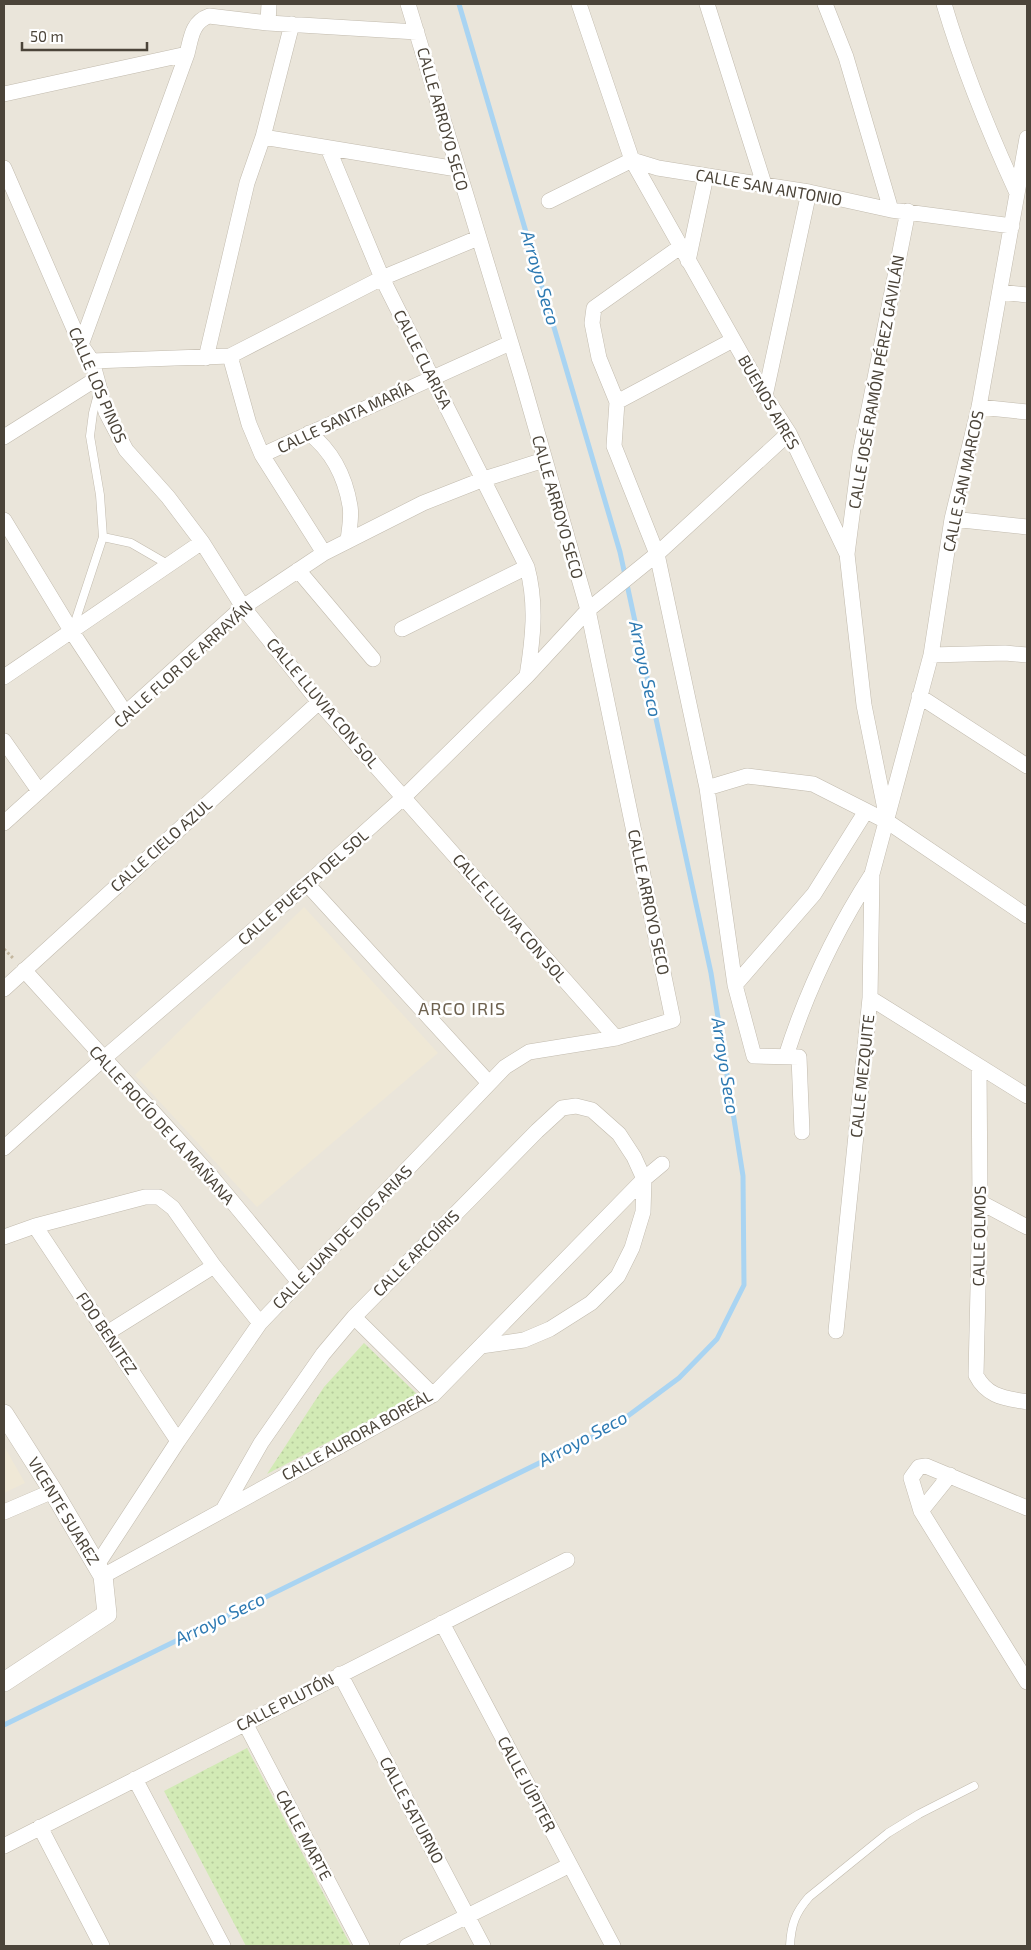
<svg xmlns="http://www.w3.org/2000/svg" width="1031" height="1950" viewBox="0 0 1031 1950" font-family="'Exo 2',sans-serif">
	<style>
		.residential { fill: #eae5da }
		.education { fill: #efe8d6 }
		.grass { fill: url(#grass-dots) }
		.lines { fill: none; stroke-linecap: round; stroke-linejoin: round }
		.stream { stroke: #a9d4f2; stroke-width: 5 }
		.service-casing { stroke: #c2bbae; stroke-width: 9 }
		.minor-casing { stroke: #c2bbae; stroke-width: 16 }
		.tertiary-casing { stroke: #c2bbae; stroke-width: 20 }
		.path { stroke: #c4b79f; stroke-width: 3; stroke-dasharray: 2.5 2.5; stroke-linecap: butt }
		.service { stroke: #fff; stroke-width: 8 }
		.minor { stroke: #fff; stroke-width: 15 }
		.tertiary { stroke: #fff; stroke-width: 19 }
		.labels { text-anchor: middle; stroke-width: 5; stroke-linejoin: round; paint-order: stroke }
		.street-label { font-size: 16px; fill: #4b4439; stroke: #fff }
		.water-label { font-size: 18px; font-style: italic; fill: #2e7ab2; stroke: #fff }
		.neighbourhood-label { font-size: 18px; letter-spacing: 1px; fill: #6e6250; stroke: #fff }
	</style>
	<defs>
		<pattern id="grass-dots" width="8" height="8" patternUnits="userSpaceOnUse" patternTransform="scale(1.25)"><rect width="8" height="8" fill="#d2eab5"/><path d="M2 2h.1M6 6h.1" fill="none" stroke="#b6ca9c" stroke-width="1.8" stroke-linecap="round"/></pattern>
	</defs>
	<rect width="100%" height="100%" fill="#f6f3ec"/>
	<path class="residential" d="M4,4H1027V1946H4Z"/>
	<path class="education" d="M304,907L438,1053L257,1207L135,1075Z
		M4,1446L25,1483L4,1493Z"/>
	<path class="grass" d="M364,1343L418,1395L267,1474L324,1387Z
		M247,1748L351,1946H246L164,1791Z"/>
	<g class="lines">
		<path class="stream" d="M4,1725L613,1427L679,1378L717,1339L744,1285L743,1176L711,973L620,552L459,4"/>
		<g class="service-casing">
			<path id="service" d="M103,537L131,543L169,565
				M73,628L103,537L100,495L90,436L93,413L98,394
				M790,1946C791,1925 795,1913 809,1897L888,1833L919,1814L974,1786"/>
		</g>
		<g class="minor-casing">
			<path id="minor" d="M579,4L632,160L765,396L789,433L847,554L864,705L887,819
				M707,4L764,184
				M825,4L846,57L891,210
				M944,4C963,68 989,132 1017,193
				M268,23L269,4
				M4,94L187,54
				M263,137L457,169
				M328,148L382,278L527,567C537,604 533,639 527,676
				M632,160L658,168L809,192L891,210L1012,226
				M4,168L81,345L92,361L106,412L126,450L168,497L202,542L243,607L319,702L616,1038
				M549,201L632,160
				M680,247L594,308L592,323L599,358L617,402L614,446L657,554L707,788L735,985L754,1056L799,1057L802,1132
				M688,261L706,176
				M1000,292L1027,295
				M81,345L187,54C191,38 192,22 209,16L268,23L417,32
				M230,356L249,424L262,455L324,553
				M206,358L247,183L263,137L292,24
				M92,361L230,356L382,278L478,238
				M765,396L809,192
				M617,402L733,340
				M979,407L1027,412
				M309,433C332,451 345,476 350,506C352,517 349,530 348,541
				M4,437L96,379
				M262,455L510,343
				M952,519L1027,527
				M4,520L72,632L126,714
				M847,554L860,454L908,211
				M298,570L373,659
				M402,629L527,567
				M931,655L1005,653L1027,655
				M4,677L202,542
				M919,696L1027,766
				M4,741L39,791
				M707,788L747,776L813,784L888,822L1027,916
				M4,823L243,607L324,553L423,503L484,479L544,460
				M307,884L489,1083
				M24,970L211,1176L298,1281
				M735,985L814,894L866,811
				M4,989L319,702
				M870,998L1027,1096
				M786,1056C806,993 836,930 872,874
				M979,1066L980,1202L976,1375C987,1397 1005,1398 1027,1402
				M4,1148L103,1059L307,884L404,797L527,676L588,610L657,554L789,433
				M980,1202L1027,1227
				M35,1226L178,1441
				M4,1237L35,1226L145,1197H159L173,1208L214,1266L260,1323
				M354,1317L433,1395
				M836,1331L870,998L872,874L931,655L952,519L979,407L1027,138
				M107,1333L214,1266
				M1027,1508L926,1466L919,1467L911,1478L921,1511L1027,1682
				M223,1510L261,1443L323,1354L354,1317L537,1131L562,1108L576,1106L592,1110L619,1134L634,1157L644,1179L643,1212L632,1248L618,1276L591,1303L550,1329L524,1340L481,1346
				M921,1511L950,1475
				M4,1512L53,1491
				M97,1565L178,1441L260,1323L505,1067L529,1052L616,1038L673,1020L588,610L521,376L408,4
				M103,1576L433,1395L644,1179L662,1164
				M442,1623L613,1946
				M340,1674L483,1946
				M245,1723L362,1946
				M135,1779L223,1946
				M40,1827L102,1946
				M4,1846L567,1560
				M407,1946L570,1865"/>
		</g>
		<g class="tertiary-casing">
			<path id="tertiary" d="M4,1414L53,1491L103,1576L107,1614L4,1682"/>
		</g>
		<path class="path" d="M4,949L14,959"/>
		<use href="#service" class="service"/>
		<use href="#minor" class="minor"/>
		<use href="#tertiary" class="tertiary"/>
	</g>
	<g class="labels">
		<g class="street-label">
			<text transform="translate(443 119) rotate(74)" y="6">CALLE ARROYO SECO</text>
			<text transform="translate(769 187) rotate(10)" y="6">CALLE SAN ANTONIO</text>
			<text transform="translate(423 359) rotate(63)" y="6">CALLE CLARISA</text>
			<text transform="translate(876 382) rotate(-80)" y="6">CALLE JOSÉ RAMÓN PÉREZ GAVILÁN</text>
			<text transform="translate(98 385) rotate(67)" y="6">CALLE LOS PINOS</text>
			<text transform="translate(769 402) rotate(60)" y="6">BUENOS AIRES</text>
			<text transform="translate(345 417) rotate(-25)" y="6">CALLE SANTA MARÍA</text>
			<text transform="translate(963 481) rotate(-78)" y="6">CALLE SAN MARCOS</text>
			<text transform="translate(558 507) rotate(74)" y="6">CALLE ARROYO SECO</text>
			<text transform="translate(183 664) rotate(-42)" y="6">CALLE FLOR DE ARRAYÁN</text>
			<text transform="translate(323 703) rotate(50)" y="6">CALLE LLUVIA CON SOL</text>
			<text transform="translate(161 845) rotate(-42)" y="6">CALLE CIELO AZUL</text>
			<text transform="translate(303 887) rotate(-41)" y="6">CALLE PUESTA DEL SOL</text>
			<text transform="translate(649 902) rotate(78)" y="6">CALLE ARROYO SECO</text>
			<text transform="translate(510 918) rotate(49)" y="6">CALLE LLUVIA CON SOL</text>
			<text transform="translate(862 1076) rotate(-84)" y="6">CALLE MEZQUITE</text>
			<text transform="translate(162 1125) rotate(48)" y="6">CALLE ROCÍO DE LA MAÑANA</text>
			<text transform="translate(979 1236) rotate(-89)" y="6">CALLE OLMOS</text>
			<text transform="translate(342 1237) rotate(-46)" y="6">CALLE JUAN DE DIOS ARIAS</text>
			<text transform="translate(416 1253) rotate(-45)" y="6">CALLE ARCOÍRIS</text>
			<text transform="translate(107 1333) rotate(56)" y="6">FDO BENITEZ</text>
			<text transform="translate(357 1435) rotate(-29)" y="6">CALLE AURORA BOREAL</text>
			<text transform="translate(64 1511) rotate(59)" y="6">VICENTE SUAREZ</text>
			<text transform="translate(285 1702) rotate(-27)" y="6">CALLE PLUTÓN</text>
			<text transform="translate(527 1784) rotate(62)" y="6">CALLE JÚPITER</text>
			<text transform="translate(412 1810) rotate(62)" y="6">CALLE SATURNO</text>
			<text transform="translate(304 1835) rotate(62)" y="6">CALLE MARTE</text>
		</g>
		<g class="water-label">
			<text transform="translate(540 278) rotate(74)" y="6">Arroyo Seco</text>
			<text transform="translate(645 669) rotate(78)" y="6">Arroyo Seco</text>
			<text transform="translate(725 1066) rotate(81)" y="6">Arroyo Seco</text>
			<text transform="translate(583 1439) rotate(-28)" y="6">Arroyo Seco</text>
			<text transform="translate(220 1619) rotate(-26)" y="6">Arroyo Seco</text>
		</g>
		<g class="neighbourhood-label">
			<text x="462" y="1015">ARCO IRIS</text>
		</g>
	</g>
	<rect width="1031" height="1950" fill="none" stroke="#4b4439" stroke-width="10"/>
	<path d="M22 42v8h125v-8" fill="none" stroke="#4b4439" stroke-width="2.5"/>
	<text x="30" y="42" font-size="15" fill="#4b4439" stroke="#ffffff" stroke-width="4" paint-order="stroke">50 m</text>
</svg>
